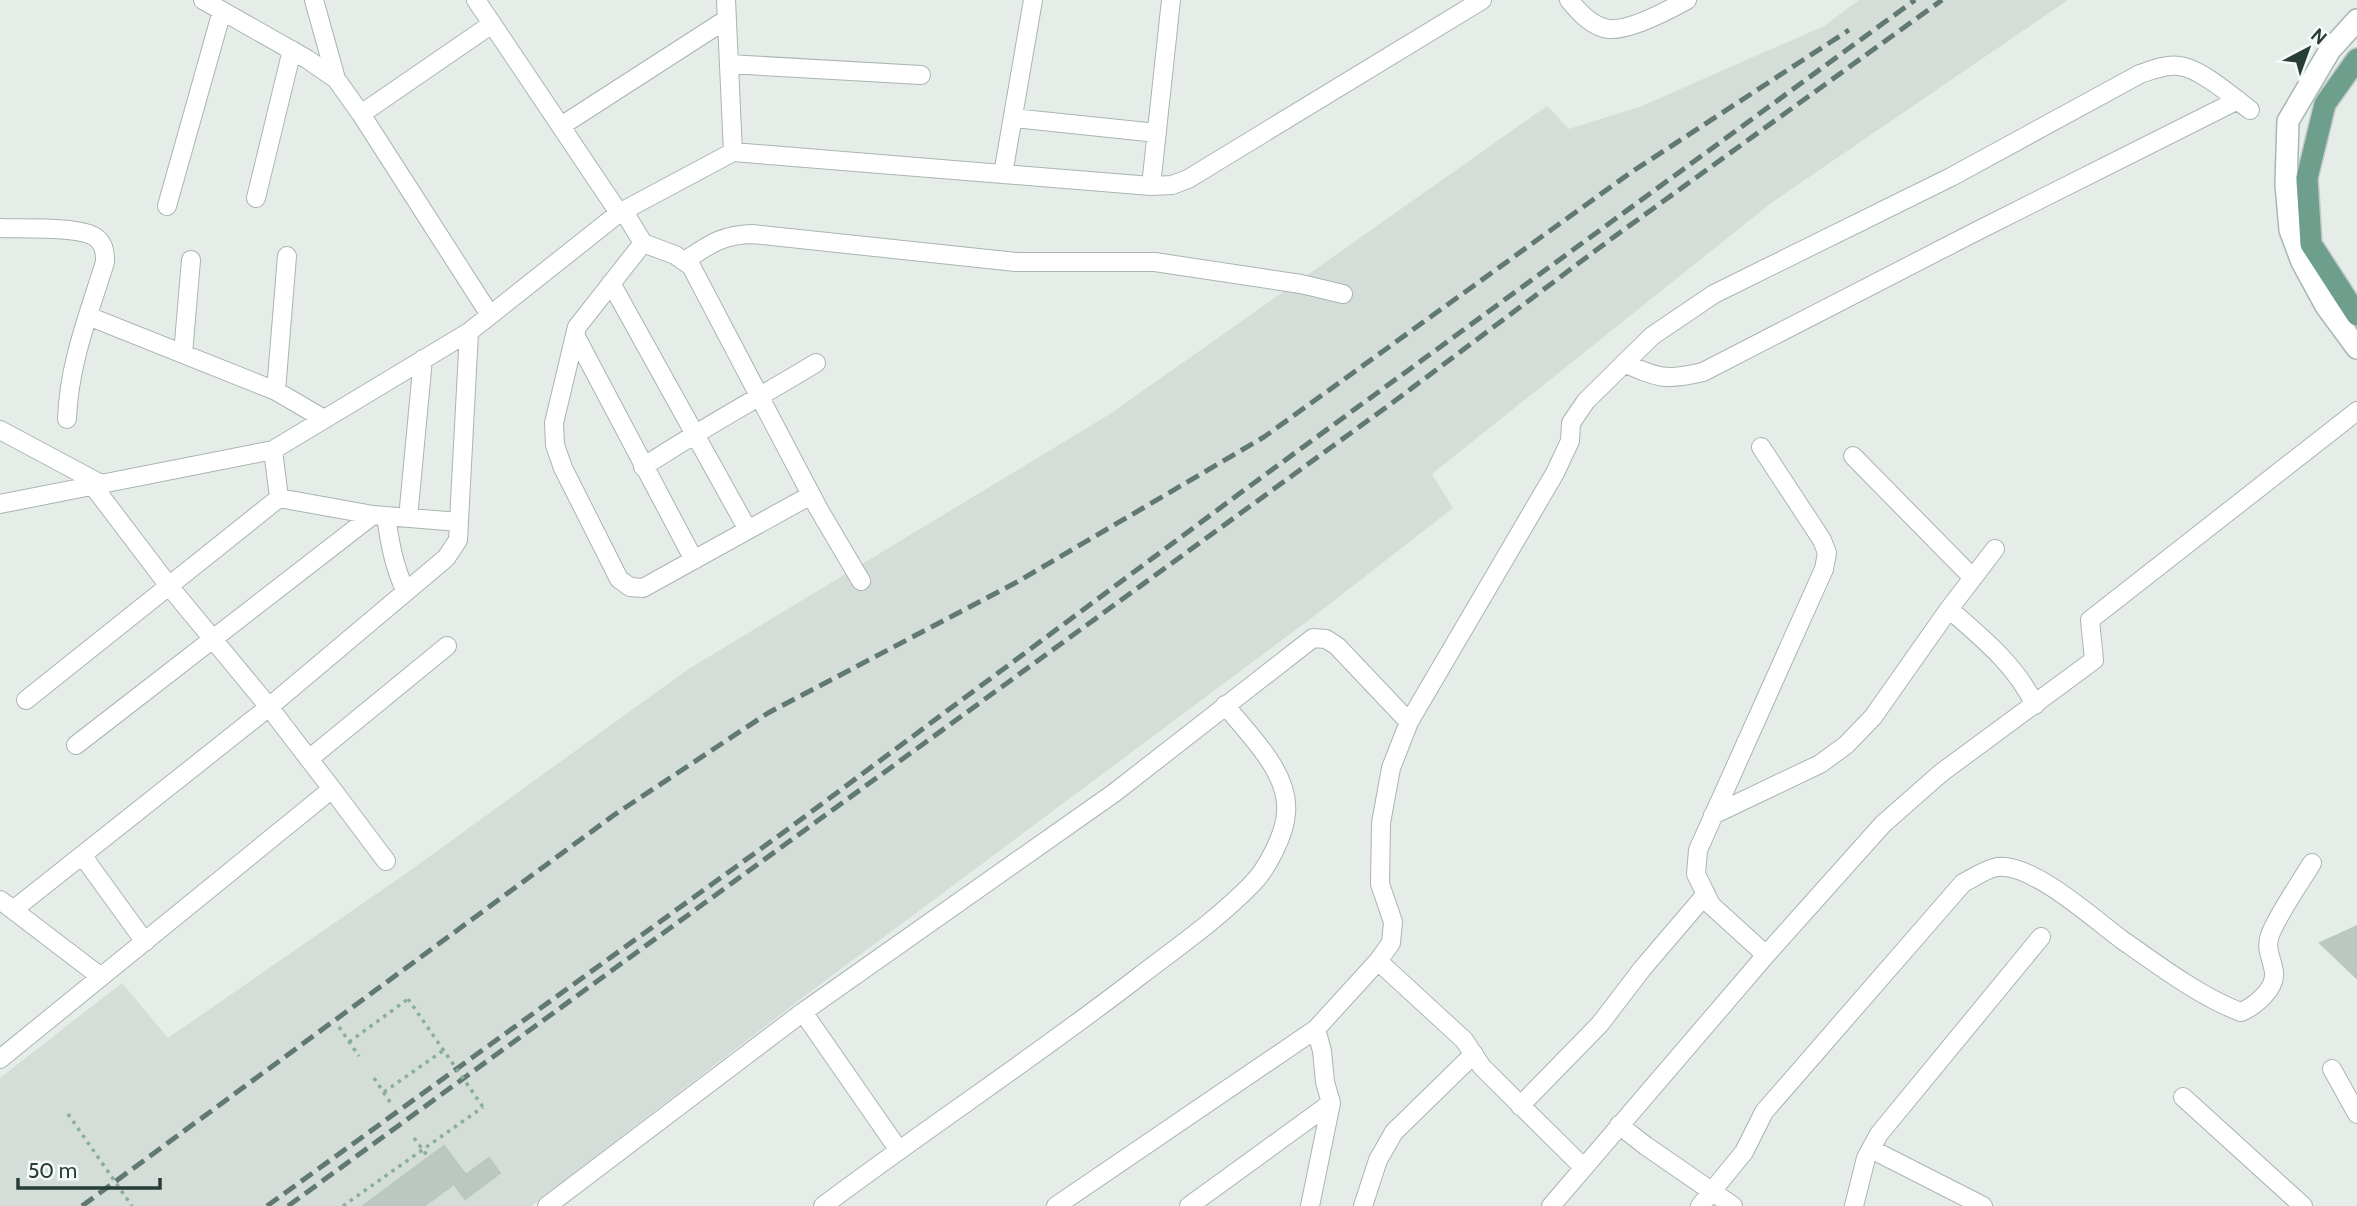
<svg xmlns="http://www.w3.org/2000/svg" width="2357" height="1206" viewBox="0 0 2357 1206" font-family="Cabin,sans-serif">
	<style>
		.built { fill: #d4ddd8 }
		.building { fill: #bbc8c2; stroke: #b8c7bf; stroke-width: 2 }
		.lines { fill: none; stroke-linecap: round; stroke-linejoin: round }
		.street-casing { stroke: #a9b5af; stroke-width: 20 }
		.secondary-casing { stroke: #a5b8af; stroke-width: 24 }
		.primary-casing { stroke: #c2c9c6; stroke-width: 24 }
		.path { stroke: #89ae9f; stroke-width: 3.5; stroke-dasharray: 3.5 5; stroke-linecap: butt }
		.street { stroke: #fff; stroke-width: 18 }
		.secondary { stroke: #fff; stroke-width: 21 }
		.primary { stroke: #6e9f8d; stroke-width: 21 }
		.rail { stroke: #617970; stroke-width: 5; stroke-dasharray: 14 7; stroke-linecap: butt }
		.path-bridge { stroke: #89ae9f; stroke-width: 3.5; stroke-dasharray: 3.5 5; stroke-linecap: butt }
	</style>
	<rect width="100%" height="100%" fill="#e6ede9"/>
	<path class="built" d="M1859,0H2068L1771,203L1432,474L1453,508L1313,617L810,992L531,1206H0V1078L122,983L168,1038L408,872L687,670L1110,414L1547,106L1569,129L1642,106L1824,26Z"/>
	<path class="building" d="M2357,926V978L2320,943Z
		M444,1146L466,1175L454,1184L424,1206H363Z
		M489,1158L500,1173L465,1199L454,1184Z"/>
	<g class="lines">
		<g class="street-casing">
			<path id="street" d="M203,0L307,59L336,79L361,114L490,315
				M314,0L336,79
				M476,0L619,213
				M1569,0C1579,12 1592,27 1609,29C1629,31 1669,10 1687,0
				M729,64L921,75
				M361,114L492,24
				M1013,118L1157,133
				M561,126L727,19
				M733,152L1151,186L1172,185L1188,179L1482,0
				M1003,174L1033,0
				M1151,186L1171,0
				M256,198L292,50
				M167,206L222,11
				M623,210L643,243L675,255L691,266L818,508L861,581
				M0,228C21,229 80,226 95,237C104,243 105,251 105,262C89,314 69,363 67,419
				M643,243L577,327L575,335L694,560
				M686,260C710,244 722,235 752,234L1016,262H1155L1301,284L1343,294
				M611,283L748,530
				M88,316L276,391L324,419
				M575,335L554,423L555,445L563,468L619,579L630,587L643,588L811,495
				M183,354L191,260
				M1624,363C1658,378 1665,381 1703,372L1975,232L2238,100
				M276,391L287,256
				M0,430L101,484
				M1761,447L1822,540L1827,553L1824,569L1698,850L1696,874L1711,905L1766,955
				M273,450L279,498L373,515L459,522
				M1853,456L1973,578
				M643,467C699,430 758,398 816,363
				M0,504L273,450L469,332L619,213L733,152L726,0
				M386,516C390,544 394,567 406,592
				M408,518L423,359
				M1949,609C1982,638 2015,664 2035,705
				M26,700L279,498
				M76,745L373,515
				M309,759L447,646
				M332,789L386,861
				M1713,815L1820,764L1846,745L1873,717L1949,609L1995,549
				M82,855L145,942
				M0,900L101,977
				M13,910L269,707L169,586L93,486
				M1378,961L1464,1040L1482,1067L1583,1167
				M803,1012L898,1149
				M1316,1029L1378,961L1391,943L1393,922L1380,884L1381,823L1391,768L1409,722L1555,473L1570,441L1571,423L1586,401L1652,336L1714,294L1951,177L2140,74C2152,70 2166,64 2179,66C2200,68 2233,97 2250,110
				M0,1059L332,789L269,707L446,558L458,540L469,332
				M2332,1069L2357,1114
				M2183,1097L2303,1206
				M1520,1106L1600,1024L1642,969L1706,894
				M1619,1125L1646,1146L1733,1206
				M1871,1149L1983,1206
				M547,1206L803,1012L1114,793L1313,638L1326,639L1337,646L1409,722
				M823,1206C928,1127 1038,1055 1141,975C1179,946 1219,918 1252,884C1267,869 1285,834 1286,813C1290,773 1249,735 1225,705
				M1056,1206L1316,1029L1322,1051L1325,1082L1331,1103L1310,1206
				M1189,1206L1331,1103
				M1363,1206L1378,1160L1394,1132L1474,1054
				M1551,1206L1766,955L1883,824L1941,773L2094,660L2090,620L2357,411
				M1700,1206L1744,1152L1764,1112L1963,883C1973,878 1986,869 1997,867C2031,862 2094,919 2121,939C2155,963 2202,998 2241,1012C2255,1006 2276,989 2274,972C2272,958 2265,949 2270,935C2278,914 2300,883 2312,863
				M1854,1206L1866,1158L1879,1134L2041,937"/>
		</g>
		<g class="secondary-casing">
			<path id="secondary" d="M2357,20L2330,50L2288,121L2286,184L2290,230L2302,262L2326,306L2357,348"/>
		</g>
		<g class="primary-casing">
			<path id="primary" d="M2357,59L2325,104L2307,178L2311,244L2357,315"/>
		</g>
		<path class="path" d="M339,1027L359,1056
			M349,1042L408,999
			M374,1078L392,1105
			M384,1092L444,1050
			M414,1138L429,1158
			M343,1206L483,1107"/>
		<use href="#street" class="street"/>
		<use href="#secondary" class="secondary"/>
		<use href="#primary" class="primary"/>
		<path class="rail" d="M82,1206L614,815L768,713L1017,582L1264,437L1630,173L1849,30
			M267,1206L784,832L1247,488L1915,0
			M288,1206L1392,403L1611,239L1942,0"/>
		<path class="path-bridge" d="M408,999L483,1107
			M68,1114L132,1206"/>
	</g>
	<g transform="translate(2308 49) rotate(41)" stroke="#f6faf8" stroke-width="5" paint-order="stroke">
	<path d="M0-5L12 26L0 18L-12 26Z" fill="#263e35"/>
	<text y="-10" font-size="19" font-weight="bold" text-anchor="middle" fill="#263e35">N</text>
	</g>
	<path d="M18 1178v10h142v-10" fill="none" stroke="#263e35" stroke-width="3.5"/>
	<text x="28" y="1178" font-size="21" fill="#263e35" stroke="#f6faf8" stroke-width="5" paint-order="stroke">50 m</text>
</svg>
